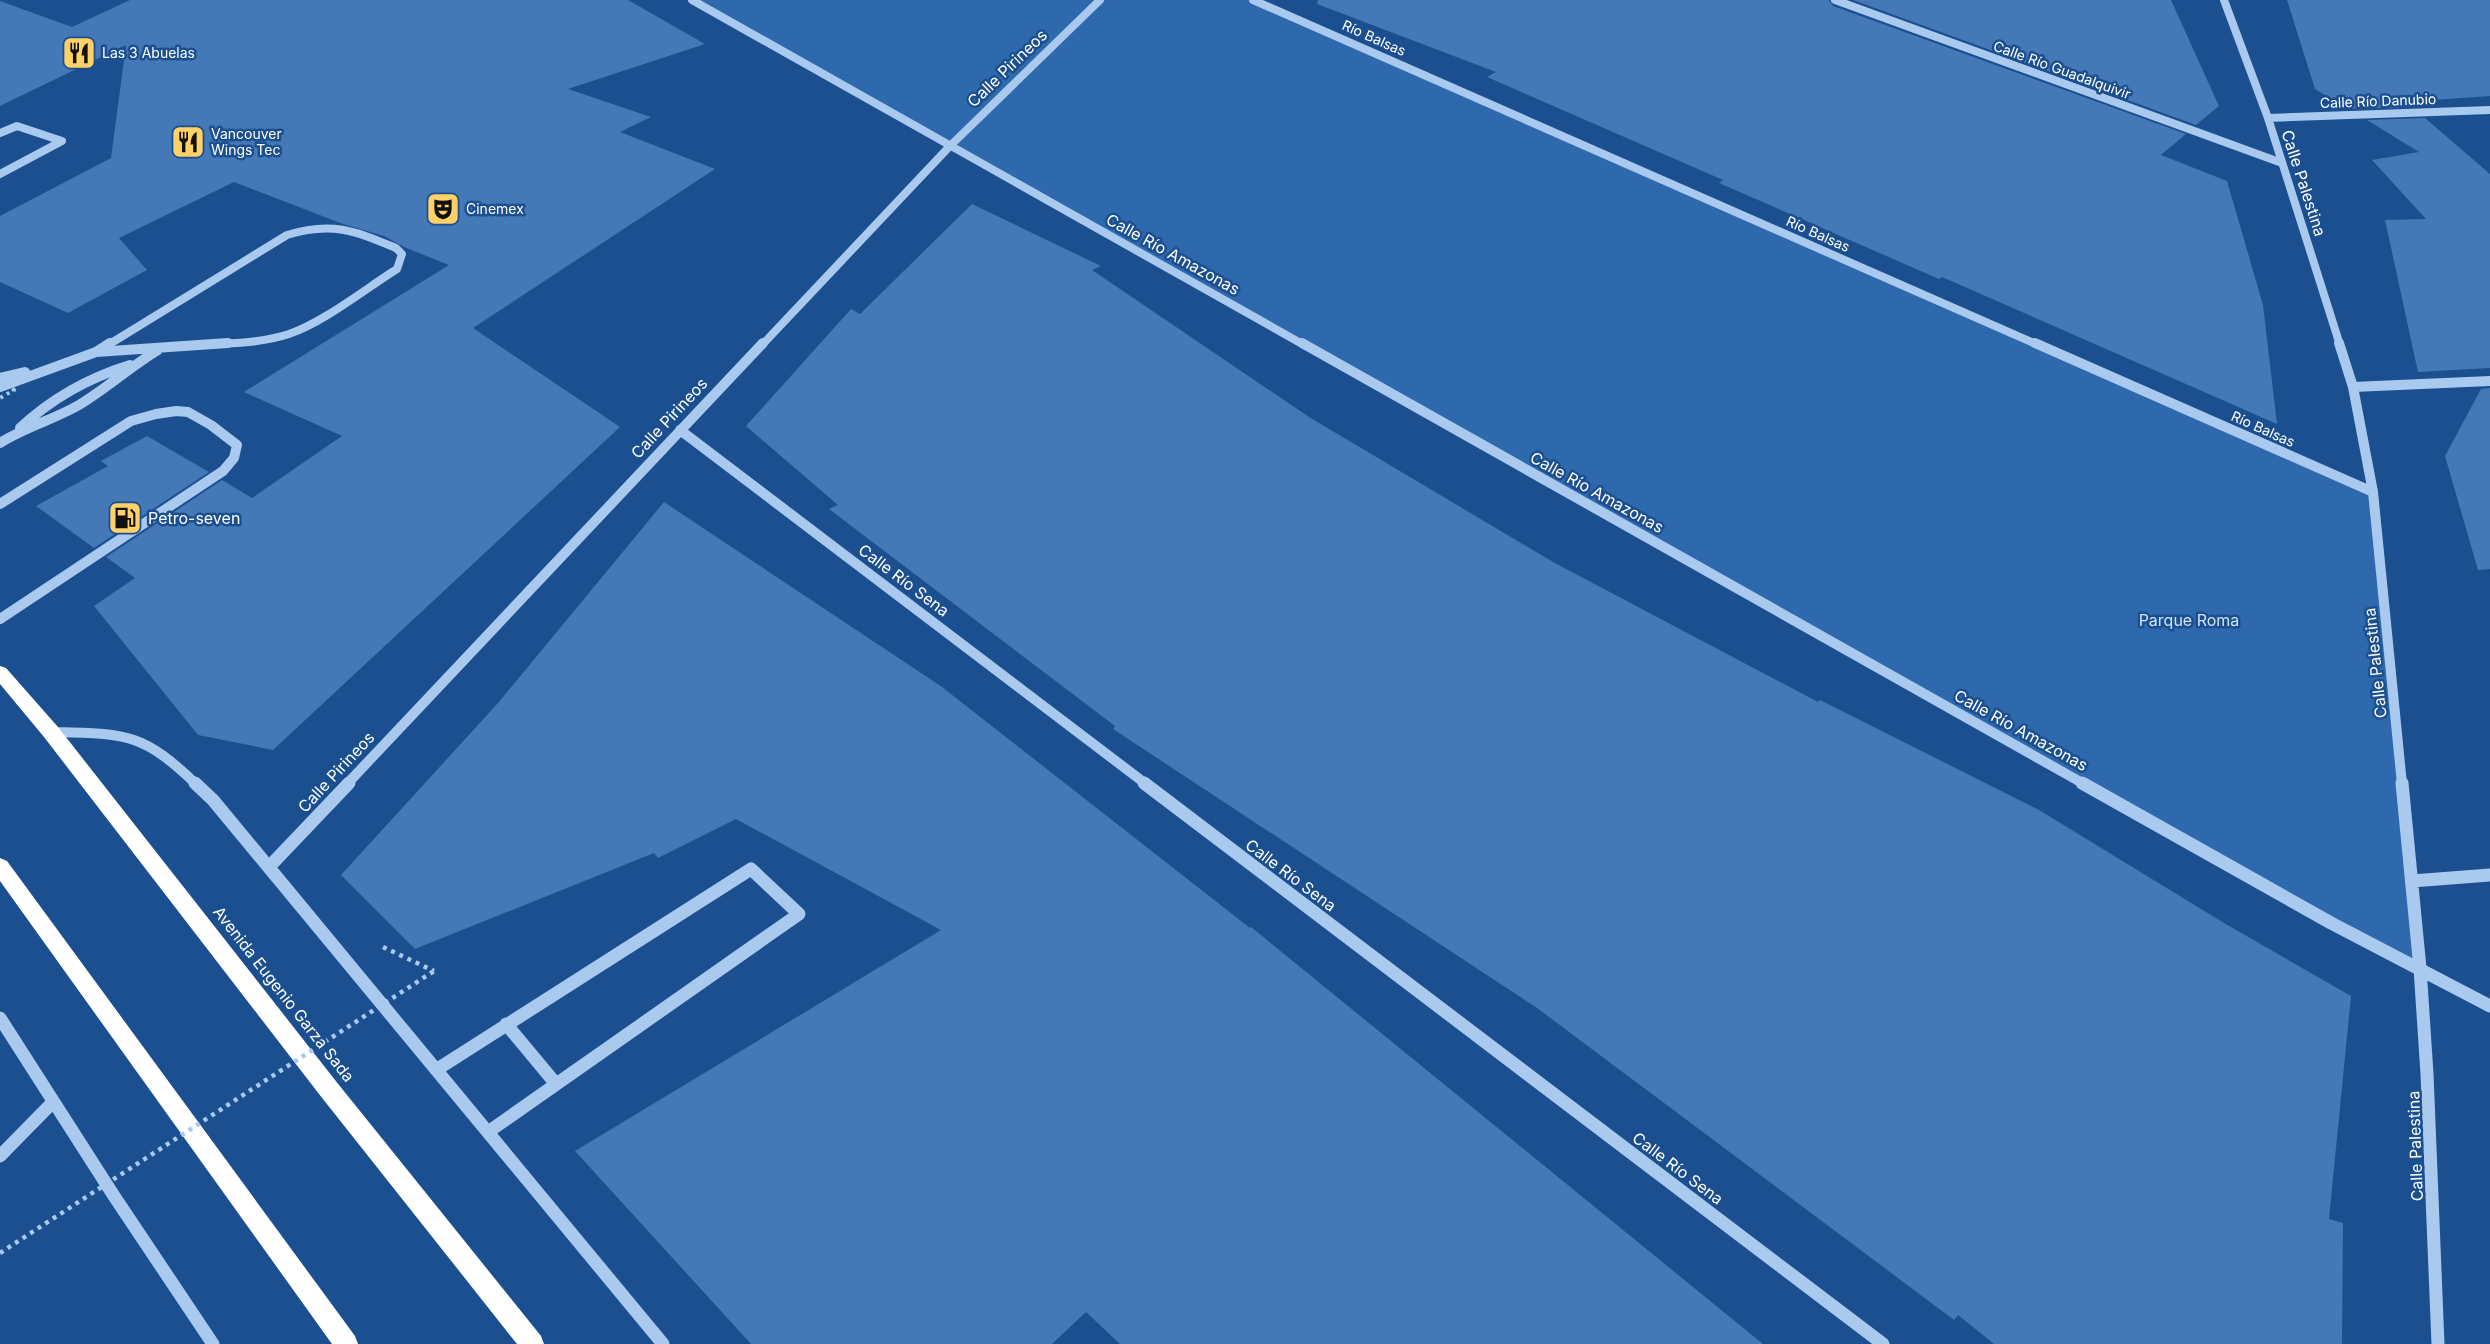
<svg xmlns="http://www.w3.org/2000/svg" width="2490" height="1344" viewBox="0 0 2490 1344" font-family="Inter,sans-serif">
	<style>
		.green { fill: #2e69ad }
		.building { fill: #4478b7 }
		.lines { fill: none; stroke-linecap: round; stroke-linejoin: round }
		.path { stroke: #a9c9ee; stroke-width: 4.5; stroke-dasharray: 4 5; stroke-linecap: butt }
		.minor-far2 { stroke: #a9c9ee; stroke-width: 8 }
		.minor-far1 { stroke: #a9c9ee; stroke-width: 10 }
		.minor { stroke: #a9c9ee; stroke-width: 13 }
		.highway { fill: #fff; fill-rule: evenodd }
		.path-bridge-far1 { stroke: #a9c9ee; stroke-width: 4; stroke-dasharray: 3 4.5; stroke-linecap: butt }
		.path-bridge { stroke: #a9c9ee; stroke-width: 4.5; stroke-dasharray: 4 5; stroke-linecap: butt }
		.labels { text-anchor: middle; stroke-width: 5; stroke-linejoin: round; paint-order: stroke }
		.far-street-label { font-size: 14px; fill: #fff; stroke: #1b4f8f }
		.far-poi-label { font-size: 14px; fill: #fff; stroke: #1b4f8f; text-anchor: start }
		.street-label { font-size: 16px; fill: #fff; stroke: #1b4f8f }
		.poi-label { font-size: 16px; fill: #fff; stroke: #1b4f8f; text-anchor: start }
		.park-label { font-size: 16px; fill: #cfe3fa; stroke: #1b4f8f }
	</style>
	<rect width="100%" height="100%" fill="#1b4f8f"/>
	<path class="green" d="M695,0H1253L2373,492L2420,968Z"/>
	<path class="building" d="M130,0H628L705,44L568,89L651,117L620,132L715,169L473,328L620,427L273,750L198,735L94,606L135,578L106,557L222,480L252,498L342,436L244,392L449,265L404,247L384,236L343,224L234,182L119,238L147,270L68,313L0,282V216L111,158L126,45L0,106V1L72,27Z
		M1318,0H1829L1833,6L2186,134L2161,155L2227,181L2263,305L2277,424L1942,277L1939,279L1719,183L1723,180L1487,77L1496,72L1317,4Z
		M1853,0H2171L2219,106L2196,125Z
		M2287,0H2490V96L2405,102L2411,107L2348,109L2315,89Z
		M2425,118L2490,174V368L2418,372L2385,220L2426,219L2372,160L2419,152L2367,120Z
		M972,204L1101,266L1092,270L1309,417L1553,562L1818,702L1820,700L2039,810L2224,923L2351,996L2329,1219L2343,1223L2342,1344H1994L1958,1315L1954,1320L1537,1008L1113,729L1115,726L829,509L838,505L746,426L851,309L860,314Z
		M2490,388V569L2478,570L2445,456L2481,389Z
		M147,436L209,472L94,548L36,506L108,466L101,461Z
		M664,502L942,687L1250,928L1251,927L1763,1344H1120L1086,1312L1052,1344H751L575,1151L941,930L736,819L658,858L654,853L415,949L341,875L498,703Z"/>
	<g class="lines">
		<path class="path" d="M383,947L434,971"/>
		<path class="minor-far2" d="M692,0L1304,345
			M1253,0L2038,345
			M1835,0L2282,163
			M2224,0L2268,118L2340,345
			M2268,118L2490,110
			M0,133L17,126L62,141L0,174
			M108,345L287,235C332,221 355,231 396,248L402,254L397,269C365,289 324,322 289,334C262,343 232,343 205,345
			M762,345L949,147L1100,0"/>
		<path class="minor-far1" d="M1302,343L2084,784
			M2035,343L2373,492
			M2339,343L2353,387L2373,492L2402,784
			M96,352L110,343
			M96,352L228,343
			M0,378L25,372
			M0,387L96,352
			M2353,387L2490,381
			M20,428C52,398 88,378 130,365
			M680,430L1146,784
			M0,443C25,427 53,420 79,405C107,388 130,367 158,350
			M0,504L131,421L156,414L176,411L188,412L211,425L237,445L234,458L223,471L0,619
			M51,732C124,734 141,731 196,784
			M347,784L763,343"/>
		<path class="minor" d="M195,783L213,800L663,1344
			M1144,783L1883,1344
			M2082,783L2331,923L2490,1006
			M2402,783L2420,968L2427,1074L2438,1344
			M269,867L349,783
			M2412,881L2490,875
			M0,1018L114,1196L213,1344
			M506,1024L556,1084
			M436,1070L751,869L799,914L488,1132
			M0,1156L53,1102"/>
		<path class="highway" d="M0,666L6,668L58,727L335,1080L541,1336L544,1344H517L319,1094L44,737L0,684Z
			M0,858L7,861L355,1336L358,1344H332L0,881Z"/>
		<path class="path-bridge-far1" d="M0,380L14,390L0,398"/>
		<path class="path-bridge" d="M0,1253L434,971"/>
	</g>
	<defs>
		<g id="restaurant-square" transform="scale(1.725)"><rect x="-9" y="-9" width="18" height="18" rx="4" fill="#ffd166" stroke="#1b4f8f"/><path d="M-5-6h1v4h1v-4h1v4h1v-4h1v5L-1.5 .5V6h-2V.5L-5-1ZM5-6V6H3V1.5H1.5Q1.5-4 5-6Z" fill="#111"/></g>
		<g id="theatre-square" transform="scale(1.725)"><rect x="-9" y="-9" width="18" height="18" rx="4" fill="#ffd166" stroke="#1b4f8f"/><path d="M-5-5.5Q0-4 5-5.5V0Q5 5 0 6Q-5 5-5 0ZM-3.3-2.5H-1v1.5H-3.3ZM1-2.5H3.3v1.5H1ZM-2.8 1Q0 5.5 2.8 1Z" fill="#111"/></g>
		<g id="fuel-square" transform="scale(1.725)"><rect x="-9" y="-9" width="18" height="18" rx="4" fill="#ffd166" stroke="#1b4f8f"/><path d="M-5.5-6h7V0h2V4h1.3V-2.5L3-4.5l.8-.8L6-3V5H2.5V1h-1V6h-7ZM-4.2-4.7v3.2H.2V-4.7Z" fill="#111"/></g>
	</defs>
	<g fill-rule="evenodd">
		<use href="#restaurant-square" x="79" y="53"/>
		<use href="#restaurant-square" x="188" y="142"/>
		<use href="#theatre-square" x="443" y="209"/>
		<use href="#fuel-square" x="125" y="518"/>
	</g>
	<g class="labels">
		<g class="far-street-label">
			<text transform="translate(1374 38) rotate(24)" y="5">Río Balsas</text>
			<text transform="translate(2062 70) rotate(20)" y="5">Calle Río Guadalquivir</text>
			<text transform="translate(2378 101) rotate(-2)" y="5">Calle Río Danubio</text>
			<text transform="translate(1818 234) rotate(24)" y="5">Río Balsas</text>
			<text transform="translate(2263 429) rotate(24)" y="5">Río Balsas</text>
		</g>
		<g class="far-poi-label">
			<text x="102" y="58">Las 3 Abuelas</text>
			<text x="211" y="139">Vancouver<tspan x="211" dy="16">Wings Tec</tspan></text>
			<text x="466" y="214">Cinemex</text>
		</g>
		<g class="street-label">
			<text transform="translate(1007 68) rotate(-44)" y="6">Calle Pirineos</text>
			<text transform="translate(2304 183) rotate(72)" y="6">Calle Palestina</text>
			<text transform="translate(1173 254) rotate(29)" y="6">Calle Río Amazonas</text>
			<text transform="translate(669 418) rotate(-47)" y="6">Calle Pirineos</text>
			<text transform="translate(1597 492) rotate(29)" y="6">Calle Río Amazonas</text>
			<text transform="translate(904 580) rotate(37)" y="6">Calle Río Sena</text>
			<text transform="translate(2375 663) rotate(-96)" y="6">Calle Palestina</text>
			<text transform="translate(2021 730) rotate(29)" y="6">Calle Río Amazonas</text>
			<text transform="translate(336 772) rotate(-47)" y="6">Calle Pirineos</text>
			<text transform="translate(1291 875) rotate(37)" y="6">Calle Río Sena</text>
			<text transform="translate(284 994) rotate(52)" y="6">Avenida Eugenio Garza Sada</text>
			<text transform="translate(2415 1146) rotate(-92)" y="6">Calle Palestina</text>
			<text transform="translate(1678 1168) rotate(37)" y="6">Calle Río Sena</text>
		</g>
		<g class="poi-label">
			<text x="148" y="524">Petro-seven</text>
		</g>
		<g class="park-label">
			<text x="2189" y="626">Parque Roma</text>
		</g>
	</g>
</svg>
